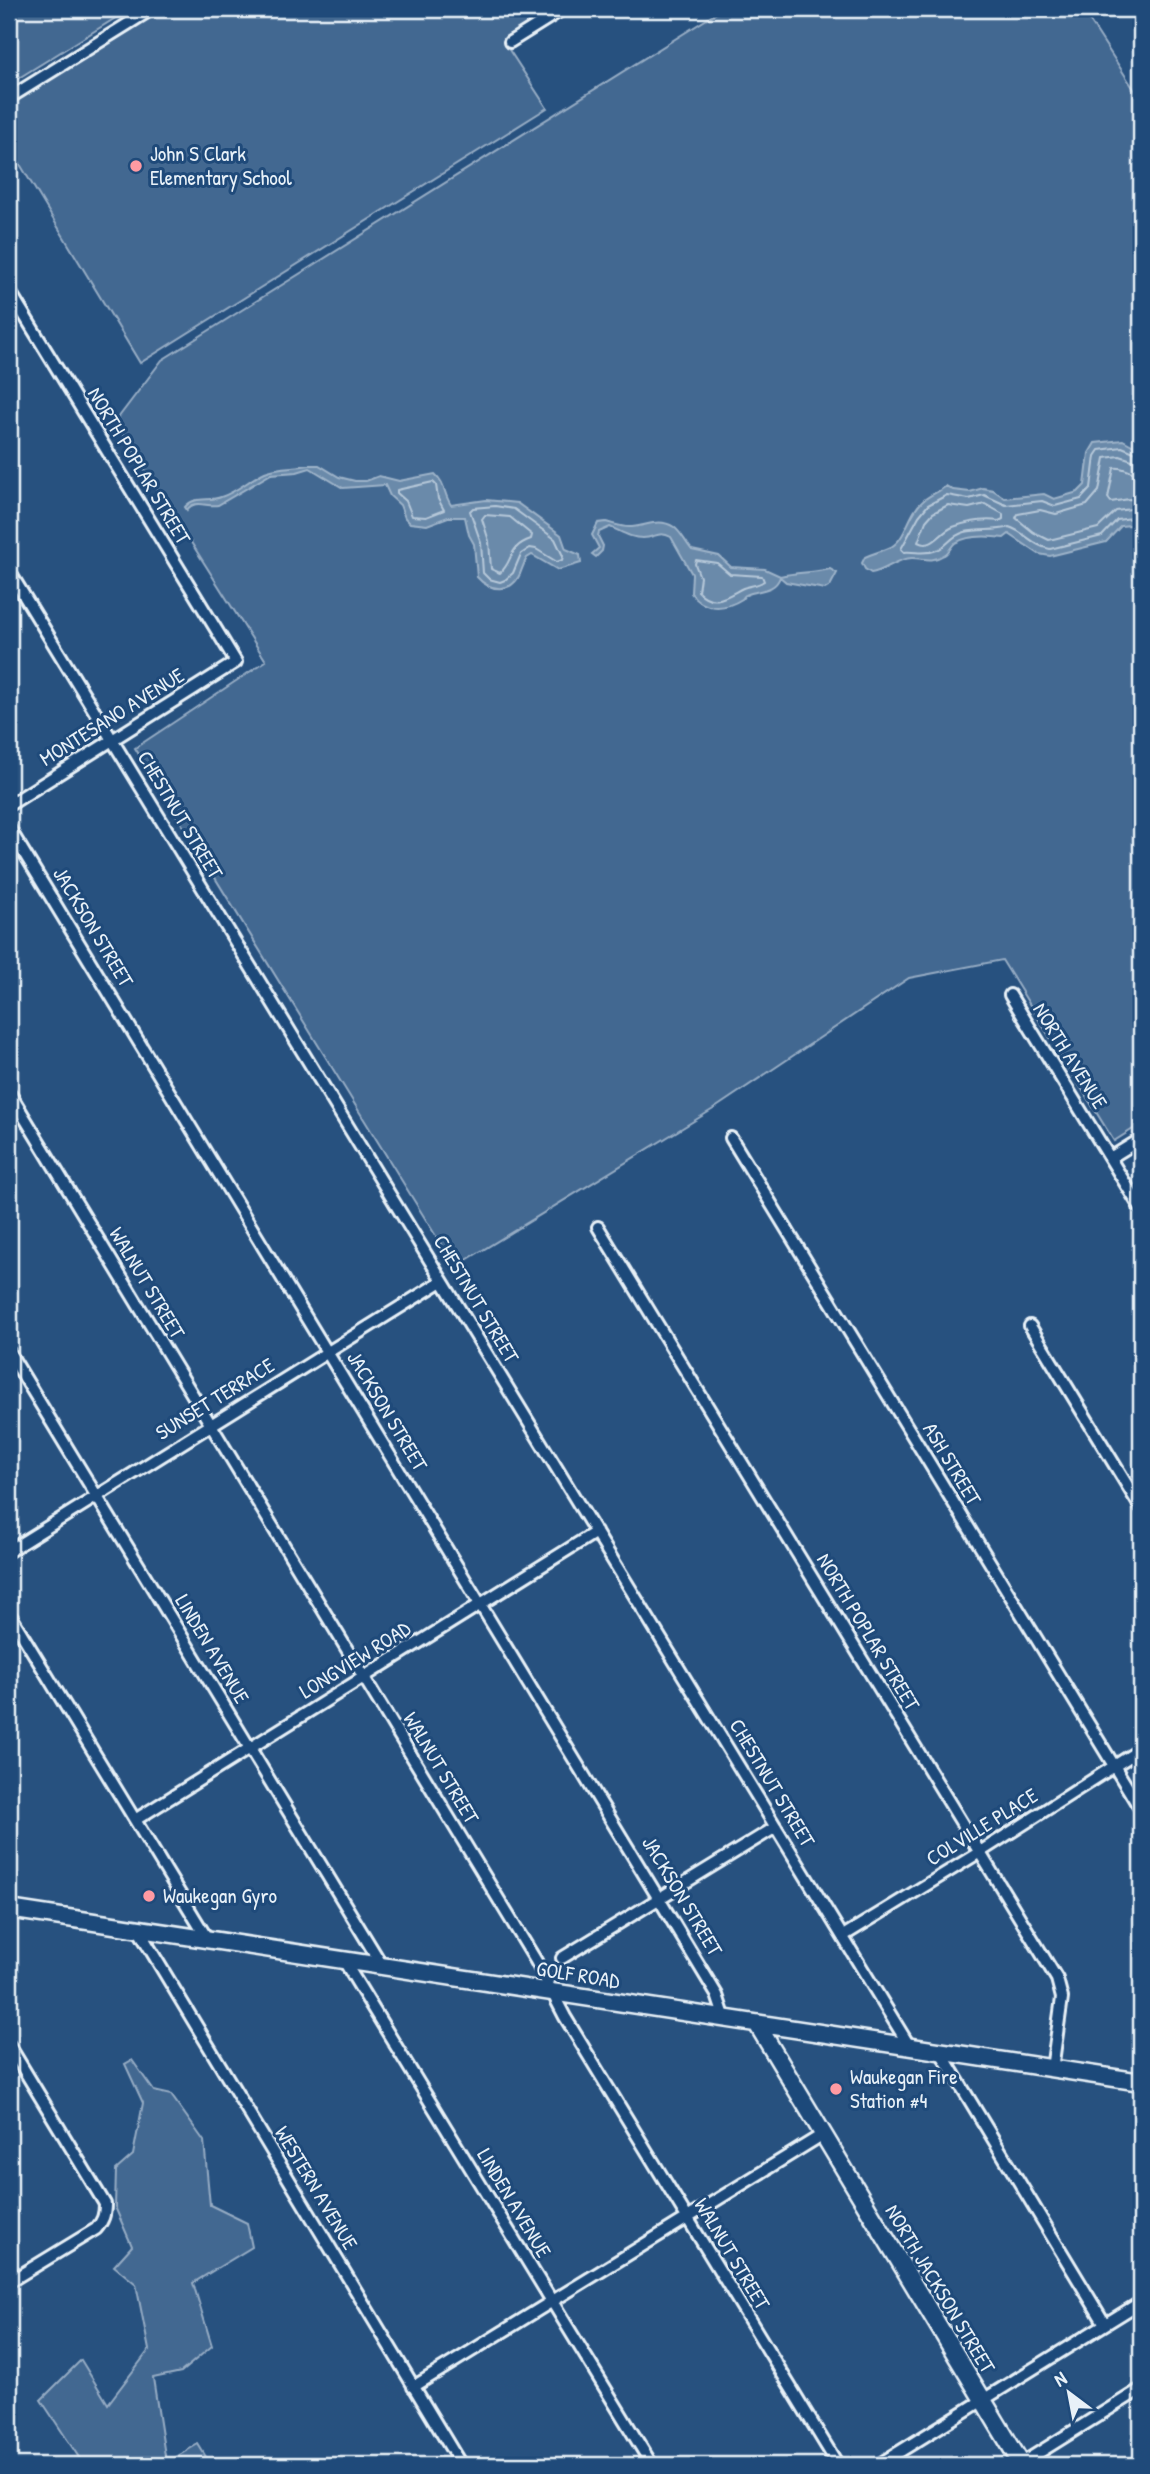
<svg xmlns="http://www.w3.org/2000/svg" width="1150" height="2474" viewBox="0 0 1150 2474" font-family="'Patrick Hand',sans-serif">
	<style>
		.green { fill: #436891; stroke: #96acc4; stroke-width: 2 }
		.water { fill: #6b8aaa; stroke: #9db3c9; stroke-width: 2 }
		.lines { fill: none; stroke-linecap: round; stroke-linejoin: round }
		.shore { stroke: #b6c8d9; stroke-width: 2 }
		.street-casing { stroke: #e8f1f8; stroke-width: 16 }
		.secondary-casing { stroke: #e8f1f8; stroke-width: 21 }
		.street { stroke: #1f4a7a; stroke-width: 10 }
		.secondary { stroke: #1f4a7a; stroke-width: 16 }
		.poi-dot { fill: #ff9aa2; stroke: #1f4a7a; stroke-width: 2.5 }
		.labels { text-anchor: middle; stroke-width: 6; stroke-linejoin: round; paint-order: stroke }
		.poi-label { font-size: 21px; fill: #e8f1f8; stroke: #1f4a7a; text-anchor: start }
		.street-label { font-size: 21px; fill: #e8f1f8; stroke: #1f4a7a }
	</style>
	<rect width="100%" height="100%" fill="#27517f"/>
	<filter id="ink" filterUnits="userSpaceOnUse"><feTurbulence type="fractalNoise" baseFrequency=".0143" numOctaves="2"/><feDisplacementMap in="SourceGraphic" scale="14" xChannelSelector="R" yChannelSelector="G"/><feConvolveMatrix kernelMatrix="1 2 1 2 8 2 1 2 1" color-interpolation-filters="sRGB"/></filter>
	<g filter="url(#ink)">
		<path class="green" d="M9,9H130L9,84Z
			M164,9H557L504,42L547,108L140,363L9,146V99Z
			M723,9H1082L1141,100V1124L1114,1141L1002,960L909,978L715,1108L455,1267L135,748L266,661L115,422L162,360Z
			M132,2060L154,2091L171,2095L204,2141L210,2205L247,2223L252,2247L193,2283L212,2346L181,2372L153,2378L166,2462L169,2465H84L41,2400L81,2360L108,2404L149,2350L136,2284L114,2266L132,2246L115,2207L116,2170L133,2155L143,2103L125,2064Z
			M198,2444L211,2465H174L171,2460Z"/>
		<path class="water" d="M1123,440L1141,450V533L1130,525L1121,526L1106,542L1050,556L1039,554L1009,534L1004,538C990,536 968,535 955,543C951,546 949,553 944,555C931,563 924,558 912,558C898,558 885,571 871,573L865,569L862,563L865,557C873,553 883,551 891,547C907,538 908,513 923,501C929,495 939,492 946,486L953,490L970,492L983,488L993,490L1005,498L1044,494L1054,499L1078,492L1085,485L1089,453L1095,443Z
			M309,465H319L339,477L355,481H366L379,476L399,481L435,474C446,484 443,493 451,505L486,500L517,503L561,535L566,549L580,555L581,563L558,570L532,555L527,558C524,563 522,569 520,574C511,594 489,591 477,577L474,544L469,535L465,517H448L427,525L410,523L405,518L400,505L390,496L385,485L343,488L310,468L297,472L271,474L218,505C206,507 195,499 187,510L185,507C195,495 209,502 221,497C237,492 250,479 265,472C278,466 295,468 309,465Z
			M606,522C614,524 621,527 629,527C645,527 658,517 674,527C681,532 686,543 692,550L719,556L731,567L765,569L780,576C797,572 813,573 830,569L837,573L830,586L825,589L786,582L780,577C774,593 758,589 746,595C744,595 744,597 742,599C725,610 703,611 691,593L692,574L671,537C659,530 655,538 643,538C630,538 622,532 610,527L599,532L598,536L603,546L602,551L596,557L592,554L599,548L592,535L598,523Z"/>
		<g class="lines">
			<path class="shore" d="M1141,455L1122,447L1099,450L1095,456L1091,488L1081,499L1055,506L1042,501L1006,505L984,495L969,499L947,495L928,505L919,516L901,549L904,552C916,551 925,555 937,550C948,546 950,536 965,532C980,528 996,532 1009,527C1025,532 1033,546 1050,549L1102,536L1117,520L1132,518L1141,525
				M1141,463L1120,456L1105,458L1099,491L1087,505L1056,514L1040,510L1018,514L1016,518L1033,532L1049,540L1098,528L1116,511L1131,509L1141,514
				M1141,474C1132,474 1123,466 1114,468L1108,498L1111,502L1129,499L1141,501
				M433,482L436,485L438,499L444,510L426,517L412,516L406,501L397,493V490Z
				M985,504L1003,514V519L999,521C984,519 967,522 953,527C940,532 933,550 918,542L926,521L933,513L948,505L969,508Z
				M495,506L514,509L555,539L563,556L562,560L557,562L536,549L530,548L521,554L513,573L505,580L500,582L489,579L483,573L481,543L470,511L473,508Z
				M485,515L510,517L532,535L531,539C507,547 514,561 500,573L491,569L489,541L482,519Z
				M696,560L717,563L730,574L762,576L764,581C757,586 751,585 743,588C727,596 714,608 698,591L700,577L695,564Z"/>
			<g class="street-casing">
				<path id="street" d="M510,42L563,9
					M9,98L152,9
					M9,290L236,662L9,805
					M9,571L910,2047
					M9,828L659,1899L717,1995L725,2019
					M1010,995L1141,1209
					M9,1092L536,1961L565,2017L838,2465
					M731,1138L1141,1810
					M1110,1158L1141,1139
					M598,1227L1057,1979L1062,1998L1052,2069
					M1030,1326L1141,1508
					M9,1352L383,1967
					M9,1551L442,1281
					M9,1613L208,1940
					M135,1820L596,1532
					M138,1929L461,2465
					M843,1936L980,1852L1141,1749
					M562,1958L776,1827
					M344,1961L652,2465
					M9,2045L105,2204C105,2215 103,2221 96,2229L9,2282
					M940,2051L1105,2324
					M413,2387L822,2135
					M878,2465L1141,2302
					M1019,2465L1141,2389"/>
			</g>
			<g class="secondary-casing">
				<path id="secondary" d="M9,1909L1141,2082
					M757,2024L1022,2465"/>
			</g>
			<use href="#street" class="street"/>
			<use href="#secondary" class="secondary"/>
		</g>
	</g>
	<g class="poi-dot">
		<circle cx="136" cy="166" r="7"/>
		<circle cx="149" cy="1896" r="7"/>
		<circle cx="836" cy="2089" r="7"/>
	</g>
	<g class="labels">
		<g class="poi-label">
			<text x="150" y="161">John S Clark<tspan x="150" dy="24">Elementary School</tspan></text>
			<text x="163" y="1903">Waukegan Gyro</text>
			<text x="850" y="2084">Waukegan Fire<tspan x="850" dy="24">Station #4</tspan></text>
		</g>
		<g class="street-label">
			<text transform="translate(139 466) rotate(59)" y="7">NORTH POPLAR STREET</text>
			<text transform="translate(112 717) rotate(-32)" y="7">MONTESANO AVENUE</text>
			<text transform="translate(180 815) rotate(59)" y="7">CHESTNUT STREET</text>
			<text transform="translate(93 927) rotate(59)" y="7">JACKSON STREET</text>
			<text transform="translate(1070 1056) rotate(58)" y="7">NORTH AVENUE</text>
			<text transform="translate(147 1283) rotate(59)" y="7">WALNUT STREET</text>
			<text transform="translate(476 1299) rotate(59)" y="7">CHESTNUT STREET</text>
			<text transform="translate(215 1399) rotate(-32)" y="7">SUNSET TERRACE</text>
			<text transform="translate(387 1411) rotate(59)" y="7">JACKSON STREET</text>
			<text transform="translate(952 1464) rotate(59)" y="7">ASH STREET</text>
			<text transform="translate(868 1632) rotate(59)" y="7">NORTH POPLAR STREET</text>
			<text transform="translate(212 1649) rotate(59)" y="7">LINDEN AVENUE</text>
			<text transform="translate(355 1660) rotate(-32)" y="7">LONGVIEW ROAD</text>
			<text transform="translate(441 1768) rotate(59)" y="7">WALNUT STREET</text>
			<text transform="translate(772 1783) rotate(59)" y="7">CHESTNUT STREET</text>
			<text transform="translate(982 1827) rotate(-32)" y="7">COLVILLE PLACE</text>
			<text transform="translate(682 1896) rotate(59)" y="7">JACKSON STREET</text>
			<text transform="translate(578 1975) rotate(9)" y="7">GOLF ROAD</text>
			<text transform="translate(316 2188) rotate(59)" y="7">WESTERN AVENUE</text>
			<text transform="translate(514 2203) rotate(59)" y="7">LINDEN AVENUE</text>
			<text transform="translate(732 2254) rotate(59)" y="7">WALNUT STREET</text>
			<text transform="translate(940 2289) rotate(59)" y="7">NORTH JACKSON STREET</text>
		</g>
	</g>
	<rect width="1150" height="2474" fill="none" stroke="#1f4a7a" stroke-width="35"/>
	<rect x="18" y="18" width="1115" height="2439" fill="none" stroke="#e8f1f8" stroke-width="2.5" filter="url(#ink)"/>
	<g transform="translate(1069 2393) rotate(328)" stroke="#1f4a7a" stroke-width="5" paint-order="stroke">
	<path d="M0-5L12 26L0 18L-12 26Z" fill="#e8f1f8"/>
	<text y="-10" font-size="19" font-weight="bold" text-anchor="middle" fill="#e8f1f8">N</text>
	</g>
</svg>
